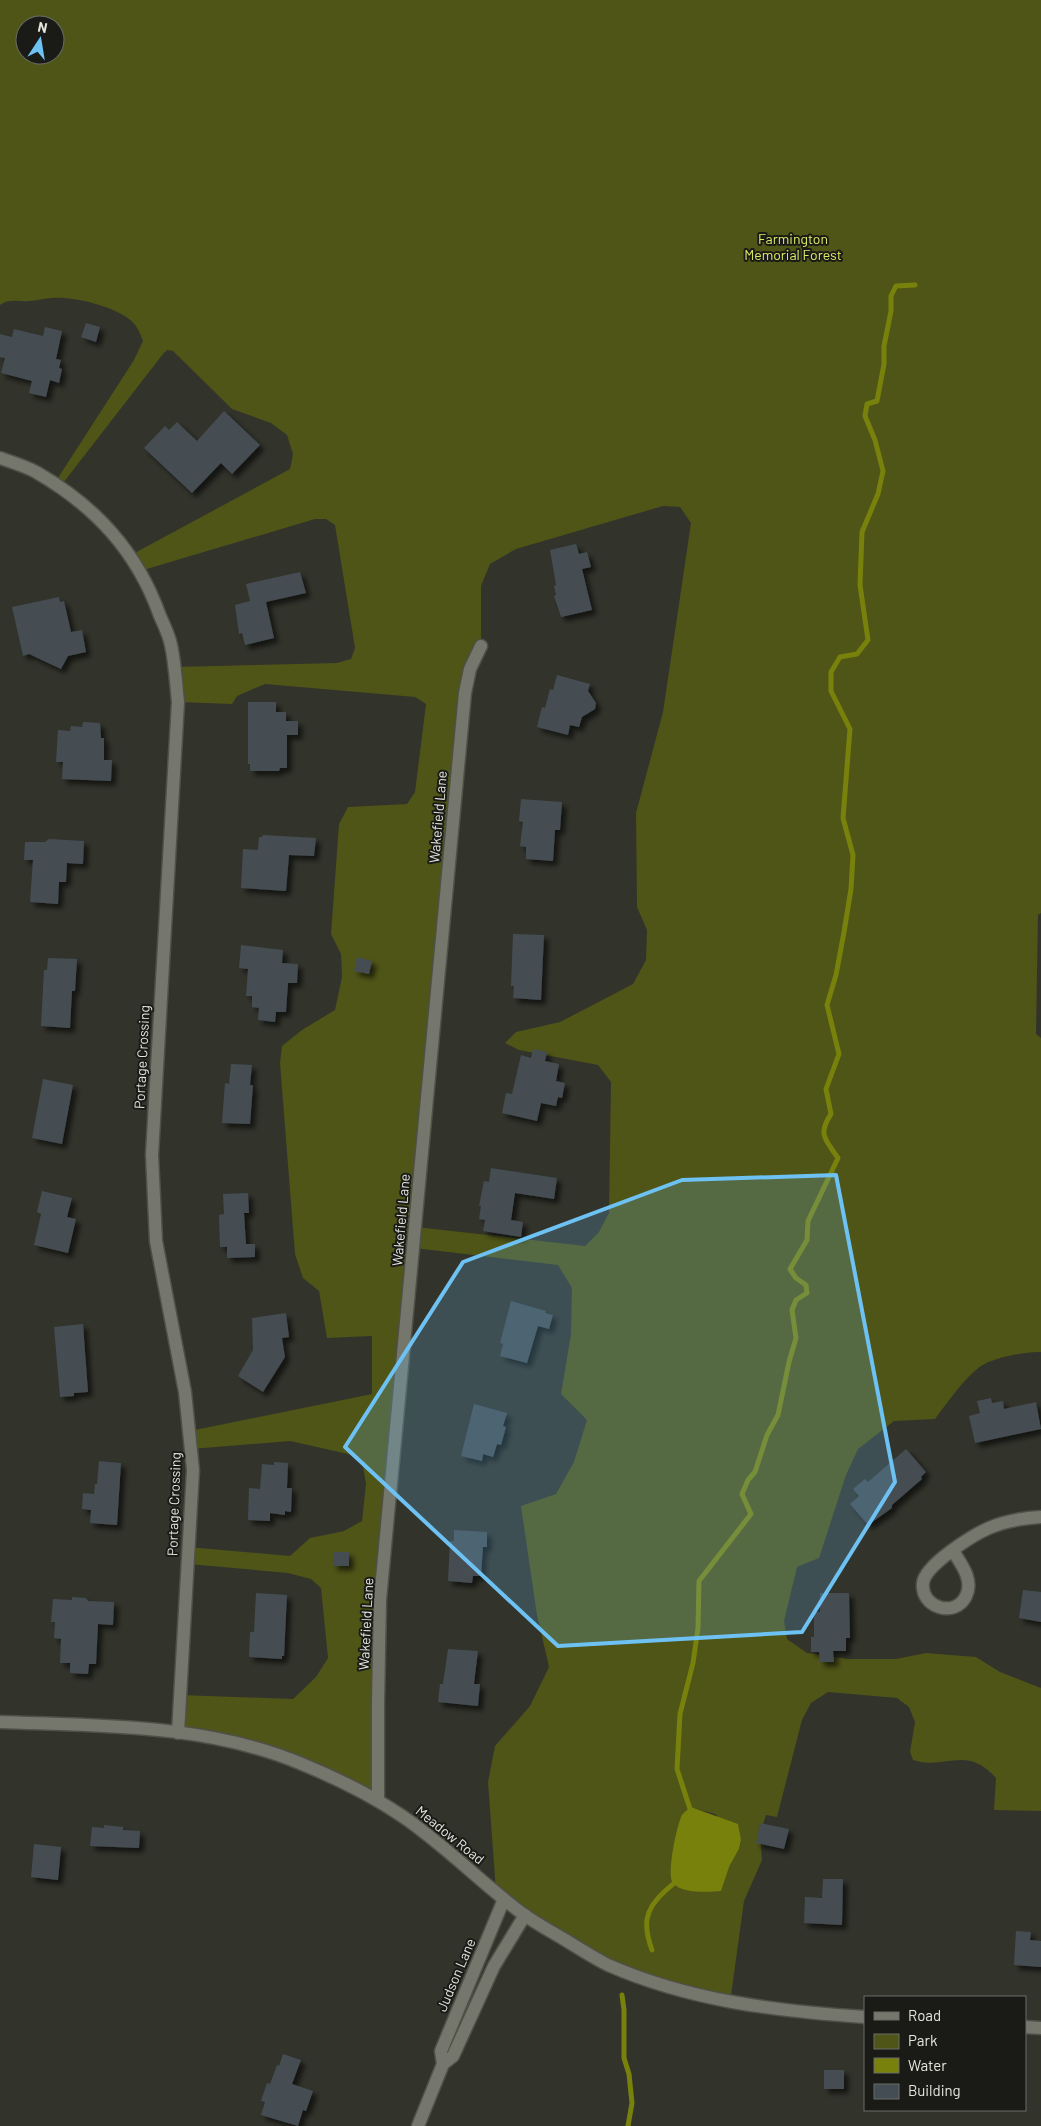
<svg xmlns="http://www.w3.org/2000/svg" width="1041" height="2126" viewBox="0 0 1041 2126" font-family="Barlow,sans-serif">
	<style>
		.green { fill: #4f5417; fill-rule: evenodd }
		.water { fill: #78810c }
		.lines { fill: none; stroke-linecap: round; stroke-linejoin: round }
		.stream { stroke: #78810c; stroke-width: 5 }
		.building { fill: #444d53; filter: url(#shadow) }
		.minor-casing { stroke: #4f5048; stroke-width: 15 }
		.minor { stroke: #75776c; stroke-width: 12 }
		.marked { fill: #6dc2f3; fill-opacity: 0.2; stroke: #6dc2f3; stroke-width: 4; stroke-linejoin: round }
		.labels { text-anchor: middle; stroke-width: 4; stroke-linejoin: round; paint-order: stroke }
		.park-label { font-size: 14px; fill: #ddeb66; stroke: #1a1b17 }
		.street-label { font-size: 14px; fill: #e4e5df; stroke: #1a1b17 }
	</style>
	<defs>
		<filter id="shadow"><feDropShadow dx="4.5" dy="4.5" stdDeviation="2.5" flood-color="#0009"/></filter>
	</defs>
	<rect width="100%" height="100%" fill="#32332b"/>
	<path class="green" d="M0,0H1041V913L1038,915L1036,1034L1041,1038V1352C1027,1351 993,1358 981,1366C964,1378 948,1402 935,1419L894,1421L858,1449L846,1475L819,1558L797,1567L784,1621L787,1639L807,1653L848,1659H896L926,1653L976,1657L1000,1672L1041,1688V1811L994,1810L996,1778C965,1744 946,1771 913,1760L910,1752L915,1722L909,1707L897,1698L828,1692L811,1703L802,1720L777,1817L766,1815L760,1833L762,1860L744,1901L730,2003L606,1964L496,1892L488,1782L495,1746L530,1706L549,1667L537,1615L521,1506L556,1494L574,1462L587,1420L561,1394L571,1334L572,1288L558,1265L414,1248L380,1600L378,1801L299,1762L178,1733L180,1695L293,1699L316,1677L328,1658L321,1588L311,1579L288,1573L188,1564V1547L290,1556L310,1538L344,1531L362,1521L366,1484L362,1460L348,1454L290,1441L191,1449L190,1431L372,1394V1336L327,1338L319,1291L303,1278L295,1254L280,1063L282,1046L302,1030L335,1010L342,977L341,954L331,934L339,824L348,807L407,804L415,792L426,704L415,697L265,684L237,696L232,704L178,702L174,667L337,663L351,659L355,648L335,525L326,519H315L140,571L131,555L290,469L293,454L287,435L271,423L232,409L173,351L167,350L163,354L60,487L54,484L134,360L143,341C140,333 137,325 129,319C113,306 72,296 52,298C44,298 37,301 29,301C18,302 10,298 0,305ZM25,25H55V55H25ZM663,506L680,507L691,523L663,712L636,813L637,907L647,930L646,960L633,984L560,1022L516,1032L505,1043L519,1050L598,1065L611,1082L609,1213L599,1232L585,1246L416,1227L470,669L481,646V586L490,564L516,549ZM690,1807L715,1814L741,1840L739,1849L729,1867L683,1814Z"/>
	<path class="water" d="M691,1807L738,1824L741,1840L739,1849L729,1867L721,1891C709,1892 682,1894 673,1883C666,1875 677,1824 682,1815C684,1812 688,1809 691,1807Z"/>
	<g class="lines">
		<path class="stream" d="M691,1812L677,1769L680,1714L693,1663L698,1628L699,1581L751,1514L742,1494L748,1480L755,1472L767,1435L778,1415L789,1362L796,1338L792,1310L796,1300L807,1293L806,1285L796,1278L790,1269L807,1240L808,1221L838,1158C826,1140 817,1135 831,1114L826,1089L839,1054L827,1005L836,975L844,932L851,889L853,855L843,818L850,729L831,691V672L840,657L857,654L868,640L860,585L862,532L878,494L883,471L875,440L865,416L867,404L877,401L884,364V346L891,311V296L896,286L915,285
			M652,1950C643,1925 644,1910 665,1891C669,1887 673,1885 677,1880
			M622,1995L624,2010V2058L629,2074L632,2103L628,2126"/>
	</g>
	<path class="building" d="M86,323L100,327L96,342L81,337Z
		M45,327L62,331L56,359L61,360L59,368L62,369L59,383L50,380L46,397L29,393L32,381L1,373L5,358L0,357V334L12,337L14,329L43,336Z
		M224,411L260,445L232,474L221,463L192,493L144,448L165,426L169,430L177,422L197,441Z
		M576,544L579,554L587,552L591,567L582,569L592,610L561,617L554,596L556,595L554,586L556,585L550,550Z
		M300,572L306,593L266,602L274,638L245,645L242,633L239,634L235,605L250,601L246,584Z
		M59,597L60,602L64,601L71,632L82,630L86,652L68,656L61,669L29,654L23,656L12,607Z
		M557,675L590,684L588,691L596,703L595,709L582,717L579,727L570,725L568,735L537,727L542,707L545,708L550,689L553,690Z
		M248,702H276V712H286V721H298V735H287V768H280L279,771H250V764H248Z
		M83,722L100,723L101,738H104V760H112L111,781L62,779L63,762H56L58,730L70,731L71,726L82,727Z
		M521,799L562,802L560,830H555L553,861L526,859V847L520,846L523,822L519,821Z
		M263,835L316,838L314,856L289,855L286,891L241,888L243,849L258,850L259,837H262Z
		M49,839L84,841L83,864L67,863L66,882H59L58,904L30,902L33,860H24L25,842H45Z
		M513,934L544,935L541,1000L513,998L514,986H511Z
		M241,945L283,950L282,963L298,964L297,983H288L286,1012H276L275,1022L258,1020L259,1008L252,1007V996H246L248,969L239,968Z
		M357,957L372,961L369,974L354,971Z
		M48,958L77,959L75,991H72L70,1028L41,1026L44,970H47Z
		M533,1049L547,1052L545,1061L559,1064L556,1081L565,1083L562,1098L558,1097L556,1106L541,1103L537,1121L502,1113L506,1093L512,1094L521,1055L531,1058Z
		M231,1064L252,1065L250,1085H253L250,1124L222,1123L225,1083L229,1084Z
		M43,1079L73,1085L62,1144L32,1138Z
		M491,1168L557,1178L554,1199L515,1193L511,1220L523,1222L521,1237L483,1231L485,1220L479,1219L481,1206H479L484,1181L489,1182Z
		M42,1191L72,1198L67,1217L76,1219L68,1253L34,1245L41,1214L37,1212Z
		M248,1193L249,1213H244L246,1244H255V1257L227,1258V1247H220L219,1215L224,1214L223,1194Z
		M511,1301L546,1311L545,1313L553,1315L549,1329L538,1326L527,1363L500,1356L503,1344L500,1343Z
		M286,1313L289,1337L282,1338L285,1357L263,1392L238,1376L253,1350L252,1318Z
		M83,1324L88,1392L74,1393V1396L60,1397L54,1327Z
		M991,1398L992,1403L1003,1401L1004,1409L1036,1402L1041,1429L975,1443L969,1416L980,1413L977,1401Z
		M474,1404L507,1413L503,1426L506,1427L501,1445L497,1444L493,1457L483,1454L482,1461L461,1456Z
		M906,1449L926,1472L921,1477L922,1479L892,1505V1508L868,1525L850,1504L859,1496L853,1489L865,1479L868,1482Z
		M99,1461L121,1463L117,1525L90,1523L91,1510L82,1509L83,1493L94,1494L95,1484H97Z
		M274,1462L288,1463L287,1488H292L291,1512L285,1511V1515L270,1513V1521L248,1520L249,1488L260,1489L262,1464L274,1465Z
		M454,1530L487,1532V1547H483L481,1576H473L472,1583L448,1581L450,1541H454Z
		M333,1552H349V1566H333Z
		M1023,1590L1041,1592V1622L1019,1618Z
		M256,1593L287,1595L284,1656H282V1659L249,1657L250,1632H254Z
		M820,1593H849L850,1638H846V1651H833L834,1662H820L819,1652H811V1637H814V1612H820Z
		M72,1597L86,1598L88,1601L114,1602L113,1625L98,1624L96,1664H89L88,1674L70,1673V1663H60L61,1639L54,1638L55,1622H51L53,1599L72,1600Z
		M448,1649L478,1651L474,1684H480L478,1706L438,1702L440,1684H443Z
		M760,1823L789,1829L784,1849L756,1843Z
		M104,1825L123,1827V1830L140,1831L139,1848L90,1846L92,1827L104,1828Z
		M34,1844L61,1847L58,1880L31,1877Z
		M823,1879H843L842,1925L804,1923L805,1897L822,1898Z
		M1016,1931L1031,1932L1030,1940L1041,1941V1967L1014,1965Z
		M283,2054L301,2060L292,2084L313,2091L306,2111L303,2110L298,2126L261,2115L265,2102L261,2101L267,2083L270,2084L277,2065L279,2066Z
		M824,2070H844V2089H824Z"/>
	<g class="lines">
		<g class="minor-casing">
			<path id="minor" d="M0,458C12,462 25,466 36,472C95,506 137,551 160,616C164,625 169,635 171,645C175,663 176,683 178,702L152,1155L156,1241L185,1392L193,1470L178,1733
				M953,1551C961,1564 974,1580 966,1596C955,1619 920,1607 923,1583C925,1565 973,1535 989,1528C1005,1521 1023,1518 1041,1517
				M0,1722C100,1726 208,1724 302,1764C336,1778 371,1795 402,1816C445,1845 481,1883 523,1914C537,1924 552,1932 567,1941C580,1949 594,1958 608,1965C690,2001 776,2011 865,2017
				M378,1801V1703L380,1600L465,693L470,669L481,646
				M1025,2027L1041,2028
				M443,2064L441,2051L504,1899
				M418,2126L443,2064L453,2056L494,1966L525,1915"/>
		</g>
		<use href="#minor" class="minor"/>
	</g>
	<path class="marked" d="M836,1175L895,1482L802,1632L558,1646L345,1447L463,1262L682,1180Z"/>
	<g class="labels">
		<g class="park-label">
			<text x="793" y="244">Farmington<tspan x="793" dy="16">Memorial Forest</tspan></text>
		</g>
		<g class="street-label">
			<text transform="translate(438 817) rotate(-85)" y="5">Wakefield Lane</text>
			<text transform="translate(142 1057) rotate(-87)" y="5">Portage Crossing</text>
			<text transform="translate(401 1220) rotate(-85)" y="5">Wakefield Lane</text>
			<text transform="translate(174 1504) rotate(-88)" y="5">Portage Crossing</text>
			<text transform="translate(366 1624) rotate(-87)" y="5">Wakefield Lane</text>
			<text transform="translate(450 1835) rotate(39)" y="5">Meadow Road</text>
			<text transform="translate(456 1975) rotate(-67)" y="5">Judson Lane</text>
		</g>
	</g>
	<rect x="864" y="1996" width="162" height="115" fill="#1a1b17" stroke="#6b6c67"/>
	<rect x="874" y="2012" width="25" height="8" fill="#75776c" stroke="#6b6c67"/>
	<text x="908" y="2021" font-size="15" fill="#e4e5df">Road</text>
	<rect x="874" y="2034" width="25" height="15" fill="#4f5417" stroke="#6b6c67"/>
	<text x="908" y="2046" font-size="15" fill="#e4e5df">Park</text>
	<rect x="874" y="2058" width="25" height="15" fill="#78810c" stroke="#6b6c67"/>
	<text x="908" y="2071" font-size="15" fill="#e4e5df">Water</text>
	<rect x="874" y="2084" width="25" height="15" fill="#444d53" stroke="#6b6c67"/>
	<text x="908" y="2096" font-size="15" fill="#e4e5df">Building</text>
	<g transform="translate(40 40) rotate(12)"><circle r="24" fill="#1a1b17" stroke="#6b6c67"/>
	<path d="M0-4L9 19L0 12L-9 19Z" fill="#6dc2f3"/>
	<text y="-8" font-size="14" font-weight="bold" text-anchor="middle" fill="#e4e5df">N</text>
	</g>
</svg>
